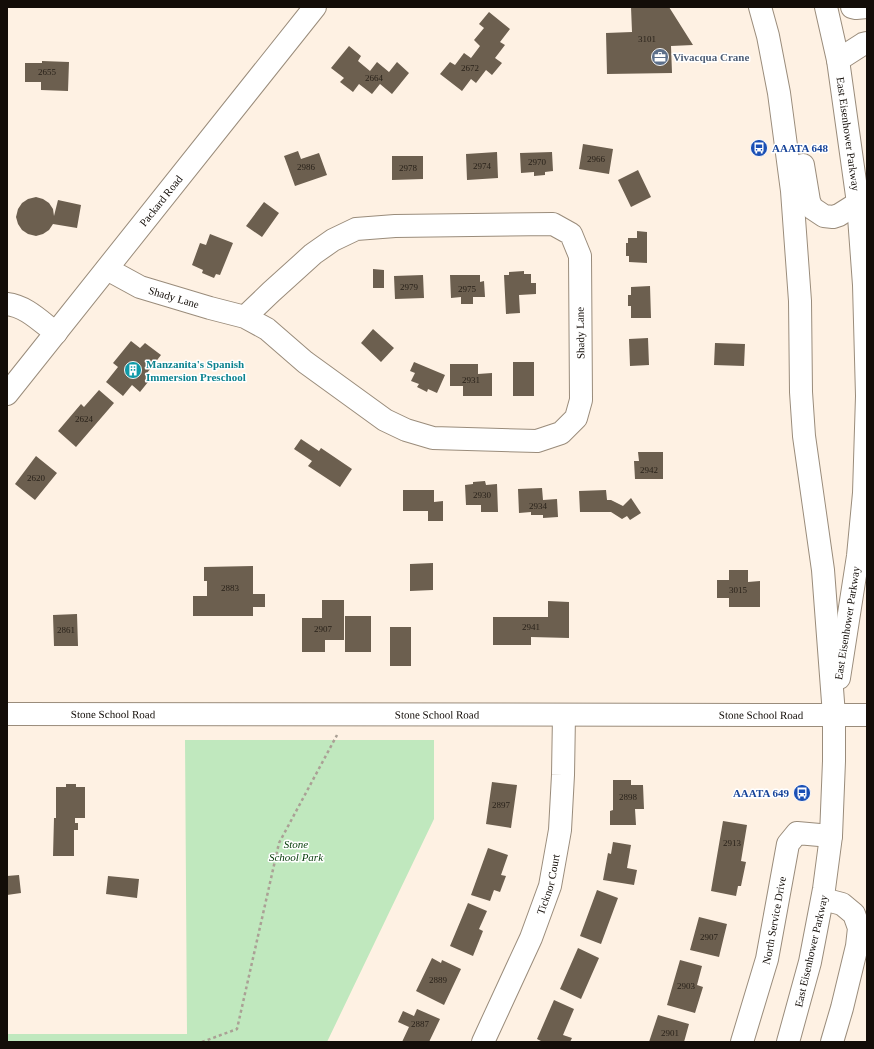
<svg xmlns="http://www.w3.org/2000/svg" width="874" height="1049" viewBox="0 0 874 1049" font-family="Georgia,serif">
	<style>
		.green { fill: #c0e8be }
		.building { fill: #6c5f4f }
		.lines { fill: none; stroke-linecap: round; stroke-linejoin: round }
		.minor-casing { stroke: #9a8c7b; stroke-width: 24 }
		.secondary-casing { stroke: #9a8c7b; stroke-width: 24 }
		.path { stroke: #aaa095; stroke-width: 2.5; stroke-dasharray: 3 3; stroke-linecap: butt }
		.minor { stroke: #fff; stroke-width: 22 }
		.secondary { stroke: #fff; stroke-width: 22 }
		.labels { text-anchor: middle; stroke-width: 3; stroke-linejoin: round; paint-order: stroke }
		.number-label { font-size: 9px; fill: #29221a }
		.service-label { font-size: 11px; font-weight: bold; fill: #4e5e75; stroke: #fff; text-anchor: start }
		.street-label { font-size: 11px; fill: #130d08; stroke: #fff }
		.transit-label { font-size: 11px; font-weight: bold; fill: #164399; stroke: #fff; text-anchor: start }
		.culture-label { font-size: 11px; font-weight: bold; fill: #0d838f; stroke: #fff; text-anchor: start }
		.park-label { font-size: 11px; font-style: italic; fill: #043a07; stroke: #fff }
	</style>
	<rect width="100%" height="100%" fill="#fef1e3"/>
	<path class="green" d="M185,740H434V819L327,1042H7V1034H187Z"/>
	<path class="building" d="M631,7H669L693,45L671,46L672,73L607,74L606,33L632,32Z
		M489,12L510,29L500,42L505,45L495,58L502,63L492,75L486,70L476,83L471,79L462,91L440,74L450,62L455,65L464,53L471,58L480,46L474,40L484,28L479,24Z
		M349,46L361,56L358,61L370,71L377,62L389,72L397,62L409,73L392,94L380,84L372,94L359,84L353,92L340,82L344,78L331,68Z
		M42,61L69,62L68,91L41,90V82H25V63H42Z
		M583,144L613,149L609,174L579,169Z
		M298,151L301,159L319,153L327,175L295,186L284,156Z
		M497,152L498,178L467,180L466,154Z
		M552,152L553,171L545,172V175L534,176V172L521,173L520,153Z
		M392,156H423V179L392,180Z
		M638,170L651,197L631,207L618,180Z
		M36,197L43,199L49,203L53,209L54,216L58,200L81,205L77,228L53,224L49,230L43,234L36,236L28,234L22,230L18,224L16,217L18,209L22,203L28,199Z
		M264,202L279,213L262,237L246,226Z
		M637,231L647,232V263L629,262V256H626V243H628V238H637Z
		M210,234L233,243L220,275L216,274L214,278L202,273L203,270L192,265L200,243L206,245Z
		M373,269L384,270V288H373Z
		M524,271V274H531V283H536V294L519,295L520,313L506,314L504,275H509V272Z
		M423,275L424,298L395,299L394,276Z
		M450,275H480V282L484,281L485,297H473V304H461V297L451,298Z
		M650,286L651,318H631V306H628V295H631V287Z
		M373,329L394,348L381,362L361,343Z
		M648,338L649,365L630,366L629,339Z
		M131,341L140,348L145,343L161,355L147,373L152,377L140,392L132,385L123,396L106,382L118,367L113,363Z
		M715,343L745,344L744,366L714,365Z
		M414,362L445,375L437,393L428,389L427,392L417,387L419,384L411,381L415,373L410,371Z
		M513,362H534V396H513Z
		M450,364H478V374L492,373V396H463V386H450Z
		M99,390L114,403L76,447L58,431L81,404L84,407Z
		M301,439L319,451L321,448L352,469L340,487L308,466L312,461L294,449Z
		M638,452H663V479H635L634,461H639Z
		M36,456L57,473L35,500L15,484Z
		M485,481L486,485L497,484L498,512H481V505H466L465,485L473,484V482Z
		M542,488L543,500L557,499L558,517L543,518V515H531V512L519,513L518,489Z
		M403,490H434V502L443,501V521H428V511H403Z
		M606,490L607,500H611L623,506L631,498L641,513L630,520L627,516L622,519L611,512H580L579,491Z
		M433,563V590L410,591V564Z
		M253,566V594H265V607H253V616H193V596H207V581H204V567Z
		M729,570H748V582L760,581V607H729V598H717V580H729Z
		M322,600H344V640H325V652H302V618H322Z
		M548,601L569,602V638L531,637V645H493V617H548Z
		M77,614L78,646H54L53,615Z
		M345,616H371V652H345Z
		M390,627H411V666H390Z
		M613,780H631V785H643L644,809H635L636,825H610V811L613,810Z
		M492,782L517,785L511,828L486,824Z
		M66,784H76V787H85V818H75V823H78V830H74V856H53L54,818H56V787H66Z
		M723,821L747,825L741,861L746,862L741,886H738L736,896L711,891Z
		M613,842L631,845L627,868L637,870L634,885L603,880L608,853L611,854Z
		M488,848L508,855L501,875L506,876L500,892L494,890L490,901L471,895Z
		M19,875L21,893L7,895V876Z
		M108,876L139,879L137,898L106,894Z
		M597,890L618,898L601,944L580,936Z
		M468,903L487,911L479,929L483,931L473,956L450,946Z
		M699,917L727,924L719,957L690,950Z
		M578,948L599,958L581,999L560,989Z
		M432,958L441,963L442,960L461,969L444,1005L416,991Z
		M680,960L702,966L697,985L703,987L695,1013L667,1005Z
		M554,1000L574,1009L563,1035L572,1038L570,1042H543L537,1039Z
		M417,1009L440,1019L429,1042H402L409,1027L398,1022L403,1011L414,1016Z
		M658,1015L689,1024L684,1042H649Z"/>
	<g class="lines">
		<g class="minor-casing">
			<g id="minor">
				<path d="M852,7L856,8L867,7"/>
				<path d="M838,60L863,44L867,43"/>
				<path id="s1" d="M107,269L140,287L210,308L245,317L267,329L305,362L385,420L406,430L433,438L537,441L561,433L576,418L581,400L580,256L571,234L553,224L395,226L356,229L333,240L313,254L271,292L245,317"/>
				<path d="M7,304C26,306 41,322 56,333"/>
				<path d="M823,899L842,904L854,914L859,928L857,946L842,1008L832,1042"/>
				<path id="s2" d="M483,1042L531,938L550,886L560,830L563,775L564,715"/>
				<path id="s3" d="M742,1042L767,959L788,844L797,833L831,836"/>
			</g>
		</g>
		<g class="secondary-casing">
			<g id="secondary">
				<path d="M760,7L768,36L779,93L792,191L800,301L801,392L804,436L823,570L834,715V761L831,836L824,889L810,962L788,1042"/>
				<path id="s4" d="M826,7L838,60L858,203L864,285L867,396L864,493L858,556L839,678"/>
				<path d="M803,165L809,201L812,208L824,216L833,217L839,215L858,203"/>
				<path id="s5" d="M7,394L315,7"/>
				<path id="s6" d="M7,714L867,715"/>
			</g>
		</g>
		<path class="path" d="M202,1042L237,1029L279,843L337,735"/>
		<use href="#minor" class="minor"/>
		<use href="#secondary" class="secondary"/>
	</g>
	<defs>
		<g id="office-disc" transform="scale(0.9)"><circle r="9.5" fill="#5c6f8a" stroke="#fff"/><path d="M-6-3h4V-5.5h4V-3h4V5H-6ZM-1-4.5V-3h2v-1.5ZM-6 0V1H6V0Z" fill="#fff"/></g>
		<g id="bus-disc" transform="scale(0.9)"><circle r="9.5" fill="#1a4fb4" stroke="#fff"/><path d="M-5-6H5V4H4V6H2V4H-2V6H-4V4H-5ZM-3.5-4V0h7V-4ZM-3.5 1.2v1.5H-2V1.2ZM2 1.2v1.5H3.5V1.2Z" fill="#fff"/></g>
		<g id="building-disc" transform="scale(0.9)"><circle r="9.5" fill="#0f9aa8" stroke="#fff"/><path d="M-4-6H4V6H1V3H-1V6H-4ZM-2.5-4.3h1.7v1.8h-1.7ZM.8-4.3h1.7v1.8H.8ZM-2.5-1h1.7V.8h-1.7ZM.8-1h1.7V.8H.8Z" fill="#fff"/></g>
	</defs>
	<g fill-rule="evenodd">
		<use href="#office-disc" x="660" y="57"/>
		<use href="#bus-disc" x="759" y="148"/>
		<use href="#building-disc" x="133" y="370"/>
		<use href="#bus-disc" x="802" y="793"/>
	</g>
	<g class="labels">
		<g class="number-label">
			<text x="647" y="42">3101</text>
			<text x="470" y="71">2672</text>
			<text x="47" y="75">2655</text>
			<text x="374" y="81">2664</text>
			<text x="596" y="162">2966</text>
			<text x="537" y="165">2970</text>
			<text x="482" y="169">2974</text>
			<text x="306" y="170">2986</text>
			<text x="408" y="171">2978</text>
			<text x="409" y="290">2979</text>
			<text x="467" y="292">2975</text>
			<text x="471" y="383">2931</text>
			<text x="84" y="422">2624</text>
			<text x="649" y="473">2942</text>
			<text x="36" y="481">2620</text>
			<text x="482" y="498">2930</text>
			<text x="538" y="509">2934</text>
			<text x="230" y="591">2883</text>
			<text x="738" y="593">3015</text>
			<text x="531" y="630">2941</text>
			<text x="323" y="632">2907</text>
			<text x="66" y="633">2861</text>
			<text x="628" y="800">2898</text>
			<text x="501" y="808">2897</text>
			<text x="732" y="846">2913</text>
			<text x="709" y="940">2907</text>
			<text x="438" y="983">2889</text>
			<text x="686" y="989">2903</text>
			<text x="420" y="1027">2887</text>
			<text x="670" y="1036">2901</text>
		</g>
		<g class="service-label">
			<text x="673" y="61">Vivacqua Crane</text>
		</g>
		<g class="street-label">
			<text dy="4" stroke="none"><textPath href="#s4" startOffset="129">East Eisenhower Parkway</textPath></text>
			<text dy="4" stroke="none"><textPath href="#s5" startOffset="247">Packard Road</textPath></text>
			<text dy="4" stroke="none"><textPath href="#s1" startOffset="73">Shady Lane</textPath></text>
			<text transform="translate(580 333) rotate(-91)" y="4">Shady Lane</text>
			<text transform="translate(847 623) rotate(-81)" y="4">East Eisenhower Parkway</text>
			<text dy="4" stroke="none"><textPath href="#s6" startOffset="106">Stone School Road</textPath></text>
			<text dy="4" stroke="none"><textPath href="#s6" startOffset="430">Stone School Road</textPath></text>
			<text dy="4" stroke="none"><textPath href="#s6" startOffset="754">Stone School Road</textPath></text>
			<text dy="4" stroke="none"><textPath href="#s2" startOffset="171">Ticknor Court</textPath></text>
			<text dy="4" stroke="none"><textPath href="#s3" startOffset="126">North Service Drive</textPath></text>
			<text transform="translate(811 951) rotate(-77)" y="4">East Eisenhower Parkway</text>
		</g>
		<g class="transit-label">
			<text x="772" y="152">AAATA 648</text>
			<text x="789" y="797" text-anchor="end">AAATA 649</text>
		</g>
		<g class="culture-label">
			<text x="146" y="368">Manzanita's Spanish<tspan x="146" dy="13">Immersion Preschool</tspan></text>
		</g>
		<g class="park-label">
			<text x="296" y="848">Stone<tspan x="296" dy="13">School Park</tspan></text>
		</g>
	</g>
	<rect width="874" height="1049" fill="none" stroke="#130d08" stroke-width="16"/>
</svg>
